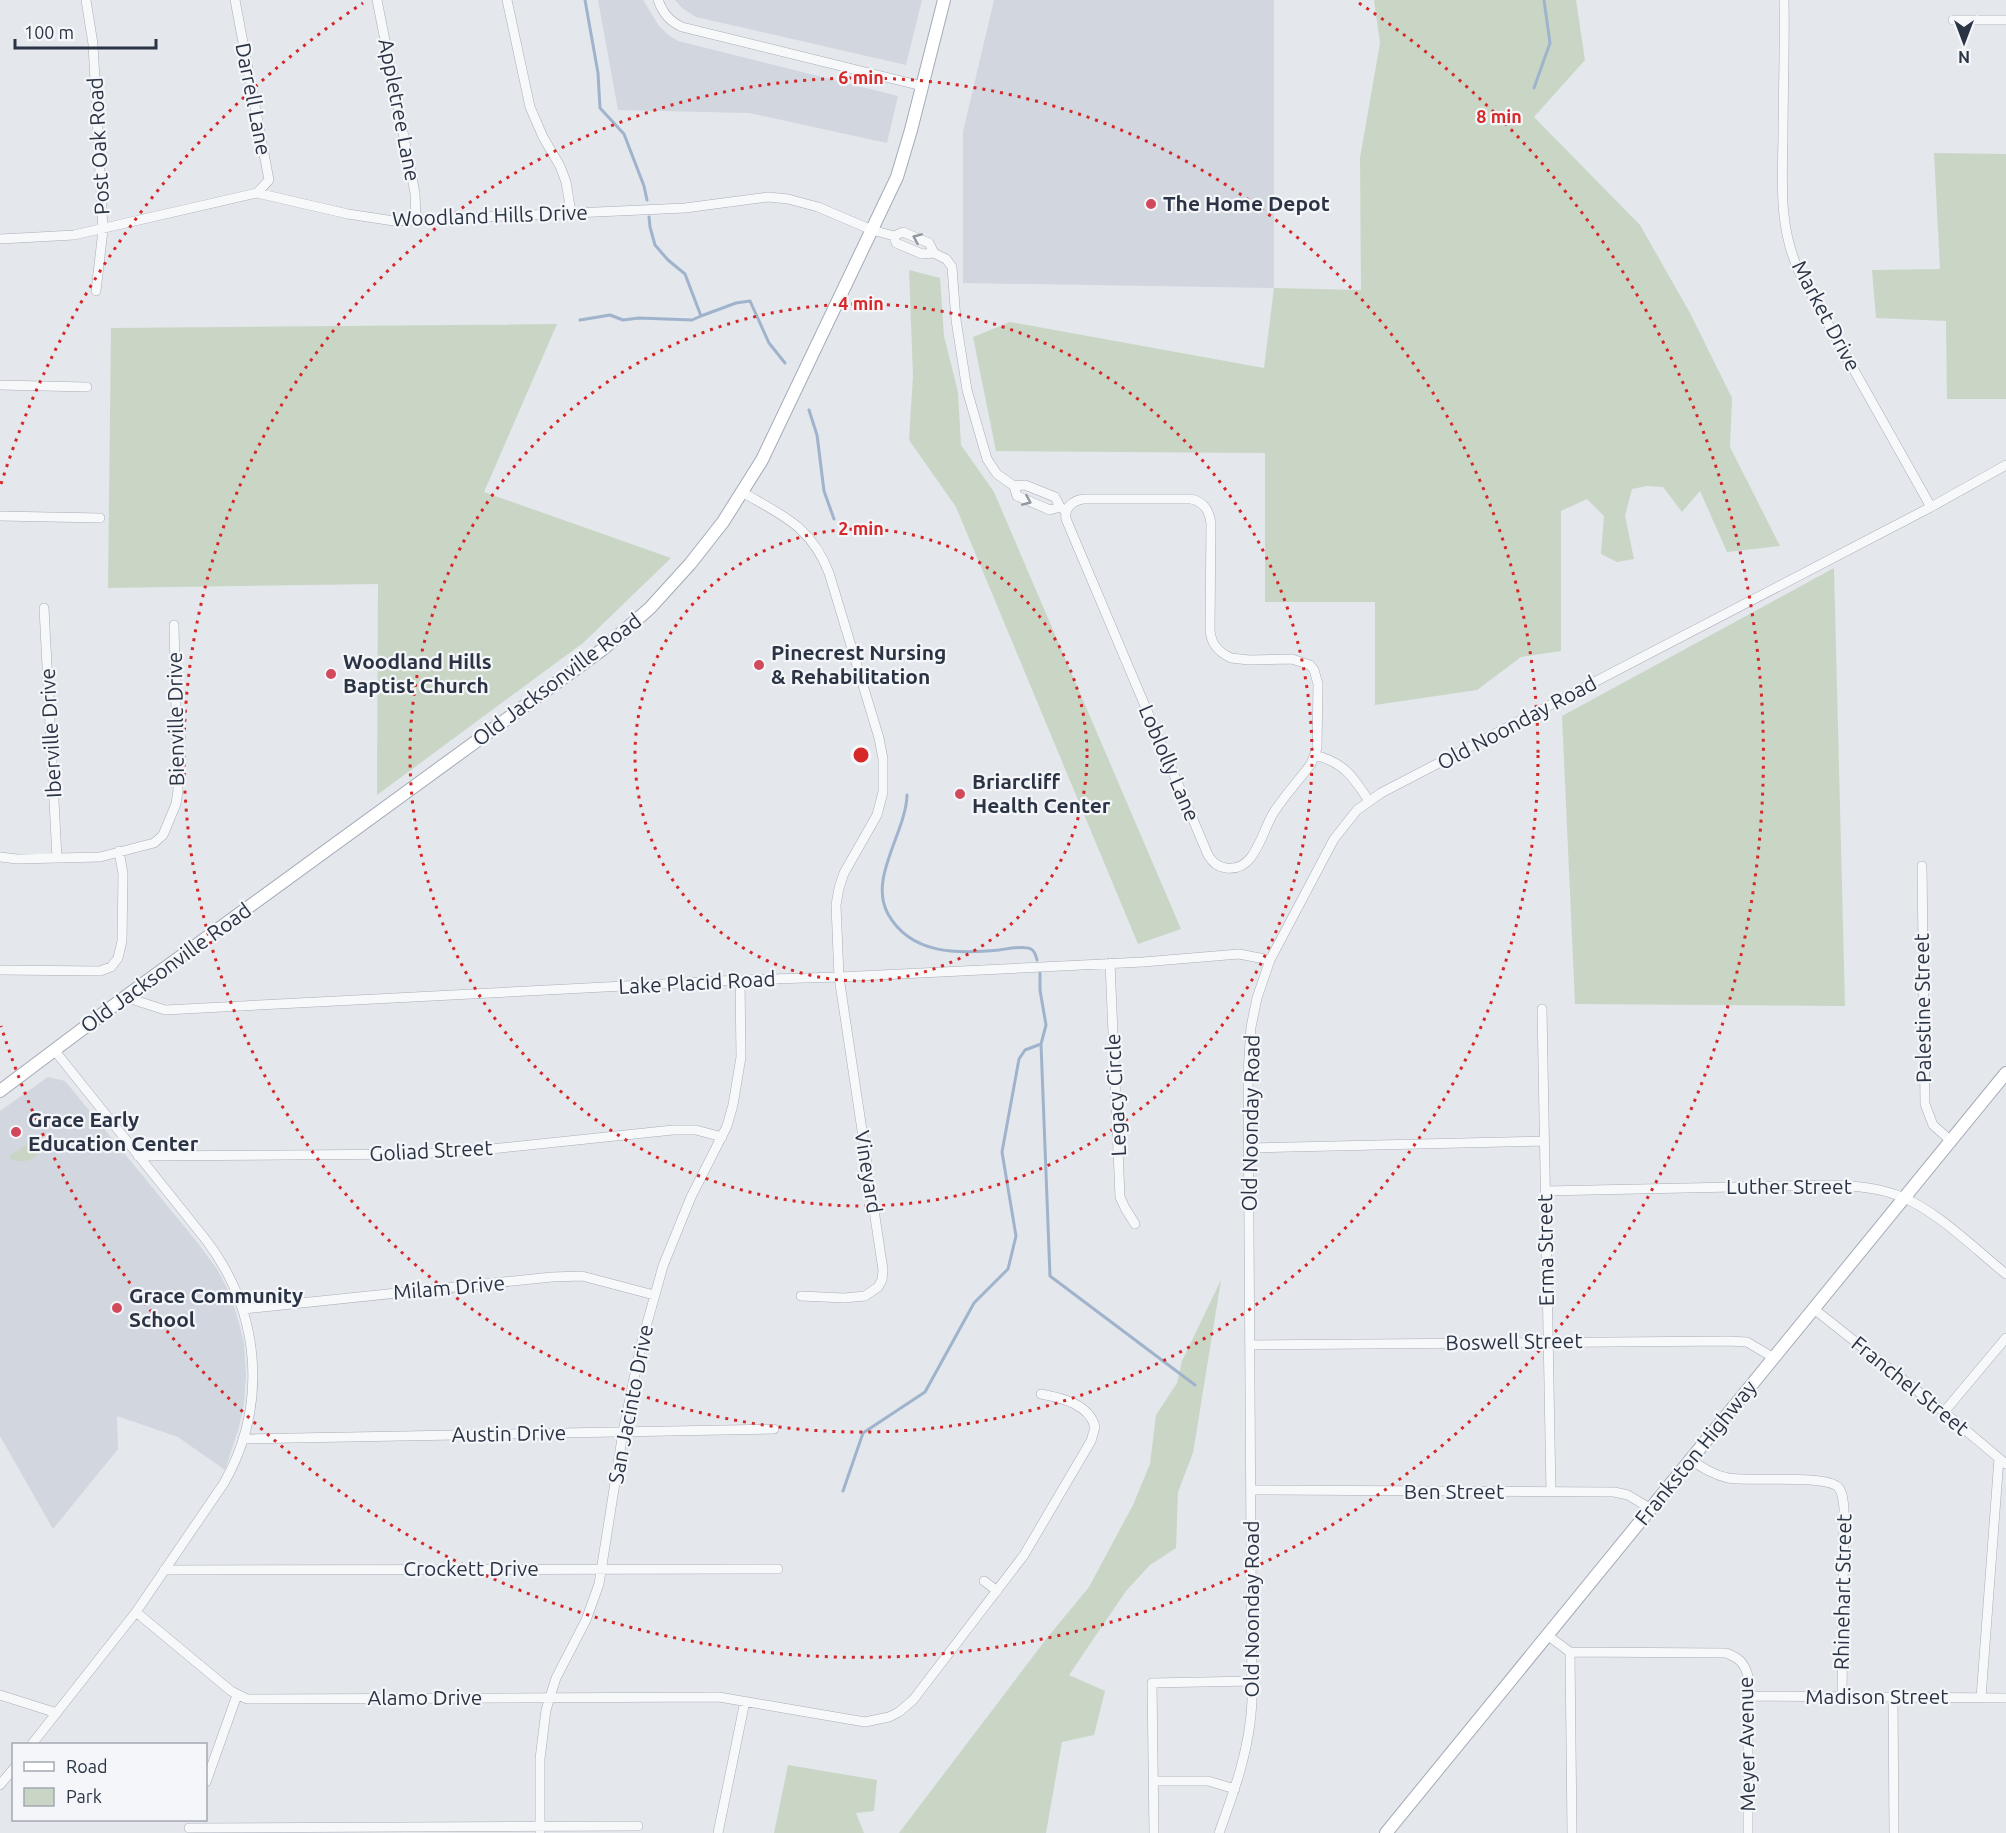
<svg xmlns="http://www.w3.org/2000/svg" width="2006" height="1833" viewBox="0 0 2006 1833" font-family="Ubuntu,sans-serif">
	<style>
		.built { fill: #d2d6de }
		.green { fill: #c9d6c5 }
		.lines { fill: none; stroke-linecap: round; stroke-linejoin: round }
		.stream { stroke: #9fb4cc; stroke-width: 3 }
		.minor-casing { stroke: #a9aeb7; stroke-width: 10 }
		.major-casing { stroke: #a3abb8; stroke-width: 14 }
		.minor { stroke: #f7f8fa; stroke-width: 9 }
		.major { stroke: #fff; stroke-width: 12 }
		.oneway { stroke: #9196a0 }
		.ring { fill: none; stroke: #d62828; stroke-width: 3; stroke-dasharray: 3 6 }
		.poi-dot { fill: #d1495b; stroke: #f4f6f9; stroke-width: 2 }
		.labels { text-anchor: middle; stroke-width: 4.5; stroke-linejoin: round; paint-order: stroke }
		.street-label { font-size: 21px; fill: #2b3445; stroke: #f4f6f9 }
		.poi-label { font-size: 21px; font-weight: bold; fill: #2b3445; stroke: #f4f6f9; text-anchor: start }
		.centre { fill: #d62828; stroke: #f4f6f9; stroke-width: 3 }
		.ring-label { font-size: 18px; text-anchor: middle; font-weight: bold; fill: #d62828; stroke: #f4f6f9; stroke-width: 4.5; stroke-linejoin: round; paint-order: stroke }
	</style>
	<rect width="100%" height="100%" fill="#e4e7ec"/>
	<path class="built" d="M598,0H643L659,26L667,34L678,41L898,96L887,143L749,113L618,110Z
		M675,0H922L906,65L696,17L682,8Z
		M994,0H1274V288L963,283V132Z
		M48,1077L65,1081L197,1242L217,1269L230,1294L239,1323L244,1344L246,1376L244,1403L239,1427L225,1470L178,1437L117,1416L118,1449L53,1529L0,1436V1111Z"/>
	<path class="green" d="M1374,0H1576L1585,60L1534,117L1640,225L1690,313L1732,398L1730,447L1780,546L1727,552L1700,491L1682,512L1663,487L1647,486L1632,489L1625,516L1634,559L1617,562L1601,554L1604,516L1587,499L1561,511V651L1521,657L1477,690L1375,705V602H1265V453L996,451L973,337L1010,322L1264,368L1274,288L1361,290L1360,158L1380,43Z
		M1934,153L2006,154V399H1947L1946,321L1876,318L1872,270L1940,269Z
		M909,270L940,278L944,336L958,392L961,445L994,492L1181,929L1138,944L956,507L909,440L913,376Z
		M557,324L484,492L671,558L583,643L377,795L378,584L108,588L111,328Z
		M1834,568L1845,1006L1575,1004L1562,716Z
		M38,1137L46,1148C32,1158 31,1164 12,1160L9,1156Z
		M1221,1280L1193,1453L1178,1492L1176,1548L1150,1565L1126,1591L1069,1675L1105,1691L1094,1735L1062,1742L1046,1833H899L1047,1638L1089,1587L1133,1505L1150,1464L1156,1415L1177,1383L1182,1361Z
		M788,1765L877,1780L874,1811L856,1813L864,1833H774Z"/>
	<g class="lines">
		<path class="stream" d="M585,0L598,73L600,108L624,134L644,186L647,200
			M1534,88L1550,43L1544,0
			M649,217L650,227L655,245L668,260L685,274L701,316L736,303L750,301L769,343L785,363
			M580,320L610,315L623,320L639,318L692,320L701,316
			M809,410L817,435L824,491L834,519
			M907,795C906,833 868,878 888,914C911,955 958,954 999,950C1007,949 1023,945 1031,949C1035,951 1036,956 1037,960
			M1040,973V990L1046,1025L1041,1044L1050,1276L1195,1385
			M843,1491L863,1433L925,1392L974,1303L1008,1269L1016,1236L1002,1152L1019,1059L1025,1050L1041,1044"/>
		<g class="minor-casing">
			<path id="minor" d="M86,0L93,44L103,230L96,291
				M235,0L269,180L257,193
				M377,0L415,193L416,220
				M507,0L530,107L543,137L560,166L566,182L571,212
				M658,0C663,13 669,21 682,27L922,86
				M1784,0C1785,46 1783,92 1783,138C1782,187 1779,229 1800,274L1931,507
				M1953,20H2006
				M894,236L896,243L922,254L934,253
				M0,239L74,235L257,193L348,214L394,221L685,208L768,197L788,199L818,207L872,230L894,236L903,232L929,243L934,253L946,259L952,267L956,320L967,390L987,459L997,474L1014,486
				M0,385L87,387
				M742,492C783,516 811,526 829,573L879,738L883,759V792L877,815L844,873L839,888L836,905L839,977L883,1270L882,1280L878,1287L865,1296L844,1298L801,1296
				M1083,499H1191C1204,502 1209,510 1211,523L1210,630C1211,644 1218,652 1231,658L1249,660L1292,659L1310,665L1314,670L1318,684L1317,748L1311,764C1299,780 1285,795 1274,812C1261,832 1256,872 1226,868C1217,867 1212,862 1208,855L1066,519C1064,508 1072,501 1083,499Z
				M1060,507L1050,510L1017,496L1014,486L1025,485L1055,497L1060,507L1066,511
				M0,516L100,518
				M44,608L57,858
				M1315,755C1345,763 1353,777 1369,801
				M0,857L17,859L100,857L154,843L163,835L176,804L178,790L174,625
				M1922,866L1925,1104L1933,1125L1951,1141
				M1110,963L1120,1197L1125,1208L1135,1224
				M0,970L100,971L111,967L118,958L122,941L123,874L119,851
				M125,997L165,1010L740,980L839,977L1143,962L1239,954L1270,960
				M1542,1009L1551,1492
				M1250,1148L1544,1141
				M138,1156L417,1154L482,1150L673,1130H696L722,1137
				M1545,1191L1825,1185C1851,1185 1878,1187 1902,1197C1937,1211 1976,1250 2006,1274
				M243,1309L552,1277L582,1276L654,1295
				M1814,1309L1944,1412L2006,1464
				M1250,1345L1728,1341L1747,1342L1774,1358
				M1944,1412L2006,1338
				M243,1439L774,1429
				M1691,1460C1703,1468 1714,1475 1728,1478C1750,1482 1825,1474 1838,1487C1843,1492 1843,1501 1844,1508L1842,1698
				M1252,1490L1614,1492L1628,1495L1651,1509
				M164,1570L778,1569
				M984,1581L997,1591
				M136,1612L231,1691L247,1699L719,1697L865,1722L889,1717L899,1712L913,1700L1024,1555L1091,1441L1095,1427C1089,1404 1062,1398 1041,1394
				M1547,1635L1570,1652
				M1570,1652L1726,1653C1739,1658 1744,1662 1748,1676V1833
				M1570,1652L1572,1833
				M0,1695L57,1713
				M1748,1696L2006,1698
				M1893,1698L1894,1833
				M1981,1698L1999,1458
				M32,1744L136,1612L224,1483C269,1404 260,1311 206,1240L55,1051
				M1153,1781H1208L1235,1789
				M206,1782L237,1695
				M0,1785L14,1768
				M189,1828L638,1826
				M540,1833V1759L546,1710L556,1678L586,1620L599,1584L623,1432L641,1345L663,1266L691,1197L727,1126L733,1105L741,1057L740,980
				M718,1833L745,1701
				M1154,1833L1152,1683L1252,1681
				M1219,1833C1235,1789 1250,1748 1252,1701L1248,1073L1251,1027L1257,998L1270,960L1334,839L1357,810L1381,793L1931,507L2006,465"/>
		</g>
		<g class="major-casing">
			<path id="major" d="M0,1091L125,997L603,649L650,608L690,564L723,522L762,460L897,177L911,130L944,0
				M1386,1833L2006,1073"/>
		</g>
		<use href="#minor" class="minor"/>
		<use href="#major" class="major"/>
	</g>
	<defs><path id="oneway-chevron" d="M-2-3.5L2.5 0L-2 3.5" fill="none" stroke-width="1.6" stroke-linecap="round" stroke-linejoin="round" transform="scale(1.5)"/></defs>
	<g class="oneway">
		<use href="#oneway-chevron" transform="translate(917 238) rotate(-157)"/>
		<use href="#oneway-chevron" transform="translate(1027 501) rotate(23)"/>
	</g>
	<g class="ring">
		<circle cx="861" cy="755" r="226"/>
		<circle cx="861" cy="755" r="451"/>
		<circle cx="861" cy="755" r="677"/>
		<path d="M1 484A902 902 0 0 1 363 3M1359 3A902 902 0 1 1 1 1026"/>
	</g>
	<g class="poi-dot">
		<circle cx="1151" cy="204" r="6"/>
		<circle cx="759" cy="665" r="6"/>
		<circle cx="331" cy="674" r="6"/>
		<circle cx="960" cy="794" r="6"/>
		<circle cx="16" cy="1132" r="6"/>
		<circle cx="117" cy="1308" r="6"/>
	</g>
	<g class="labels">
		<g class="street-label">
			<text transform="translate(253 99) rotate(79)" y="7">Darrell Lane</text>
			<text transform="translate(399 110) rotate(79)" y="7">Appletree Lane</text>
			<text transform="translate(99 146) rotate(-93)" y="7">Post Oak Road</text>
			<text transform="translate(490 216) rotate(-2)" y="7">Woodland Hills Drive</text>
			<text transform="translate(1826 316) rotate(62)" y="7">Market Drive</text>
			<text transform="translate(557 680) rotate(-37)" y="7">Old Jacksonville Road</text>
			<text transform="translate(176 719) rotate(-91)" y="7">Bienville Drive</text>
			<text transform="translate(1517 723) rotate(-28)" y="7">Old Noonday Road</text>
			<text transform="translate(51 733) rotate(-93)" y="7">Iberville Drive</text>
			<text transform="translate(1169 763) rotate(67)" y="7">Loblolly Lane</text>
			<text transform="translate(166 968) rotate(-36)" y="7">Old Jacksonville Road</text>
			<text transform="translate(697 983) rotate(-3)" y="7">Lake Placid Road</text>
			<text transform="translate(1923 1008) rotate(-91)" y="7">Palestine Street</text>
			<text transform="translate(1116 1095) rotate(-93)" y="7">Legacy Circle</text>
			<text transform="translate(1251 1123) rotate(-89)" y="7">Old Noonday Road</text>
			<text transform="translate(431 1151) rotate(-3)" y="7">Goliad Street</text>
			<text transform="translate(868 1172) rotate(81)" y="7">Vineyard</text>
			<text x="1789" y="1194">Luther Street</text>
			<text transform="translate(1546 1250) rotate(-91)" y="7">Erma Street</text>
			<text transform="translate(449 1288) rotate(-5)" y="7">Milam Drive</text>
			<text transform="translate(1514 1342) rotate(-1)" y="7">Boswell Street</text>
			<text transform="translate(1910 1386) rotate(39)" y="7">Franchel Street</text>
			<text transform="translate(631 1404) rotate(-79)" y="7">San Jacinto Drive</text>
			<text transform="translate(509 1434) rotate(-1)" y="7">Austin Drive</text>
			<text transform="translate(1696 1453) rotate(-51)" y="7">Frankston Highway</text>
			<text x="1454" y="1499">Ben Street</text>
			<text x="471" y="1576">Crockett Drive</text>
			<text transform="translate(1843 1592) rotate(-89)" y="7">Rhinehart Street</text>
			<text transform="translate(1252 1609) rotate(-90)" y="7">Old Noonday Road</text>
			<text x="1877" y="1704">Madison Street</text>
			<text x="425" y="1705">Alamo Drive</text>
			<text transform="translate(1747 1744) rotate(-91)" y="7">Meyer Avenue</text>
		</g>
		<g class="poi-label">
			<text x="1163" y="211">The Home Depot</text>
			<text x="771" y="660">Pinecrest Nursing<tspan x="771" dy="24">&amp; Rehabilitation</tspan></text>
			<text x="343" y="669">Woodland Hills<tspan x="343" dy="24">Baptist Church</tspan></text>
			<text x="972" y="789">Briarcliff<tspan x="972" dy="24">Health Center</tspan></text>
			<text x="28" y="1127">Grace Early<tspan x="28" dy="24">Education Center</tspan></text>
			<text x="129" y="1303">Grace Community<tspan x="129" dy="24">School</tspan></text>
		</g>
	</g>
	<circle cx="861" cy="755" r="9" class="centre"/>
	<g class="ring-label">
		<text x="861" y="84">6 min</text>
		<text x="1499" y="123">8 min</text>
		<text x="861" y="310">4 min</text>
		<text x="861" y="535">2 min</text>
	</g>
	<rect x="12" y="1743" width="195" height="78" fill="#f4f6f9" stroke="#a4a8b1" stroke-width="1.5"/>
	<rect x="24" y="1762" width="30" height="9" fill="#ffffff" stroke="#a4a8b1" stroke-width="1.5"/>
	<text x="66" y="1773" font-size="18" fill="#2b3445">Road</text>
	<rect x="24" y="1788" width="30" height="18" fill="#c9d6c5" stroke="#a4a8b1" stroke-width="1.5"/>
	<text x="66" y="1803" font-size="18" fill="#2b3445">Park</text>
	<g transform="translate(1964 42) rotate(180)" stroke="#f4f6f9" stroke-width="4.5" paint-order="stroke">
	<path d="M0-4.5L10 22L0 15L-10 22Z" fill="#2b3445"/>
	<text y="-9" font-size="16" font-weight="bold" text-anchor="middle" fill="#2b3445">N</text>
	</g>
	<path d="M15 39v9h141v-9" fill="none" stroke="#2b3445" stroke-width="3"/>
	<text x="24" y="39" font-size="18" fill="#2b3445" stroke="#f4f6f9" stroke-width="4.5" paint-order="stroke">100 m</text>
</svg>
